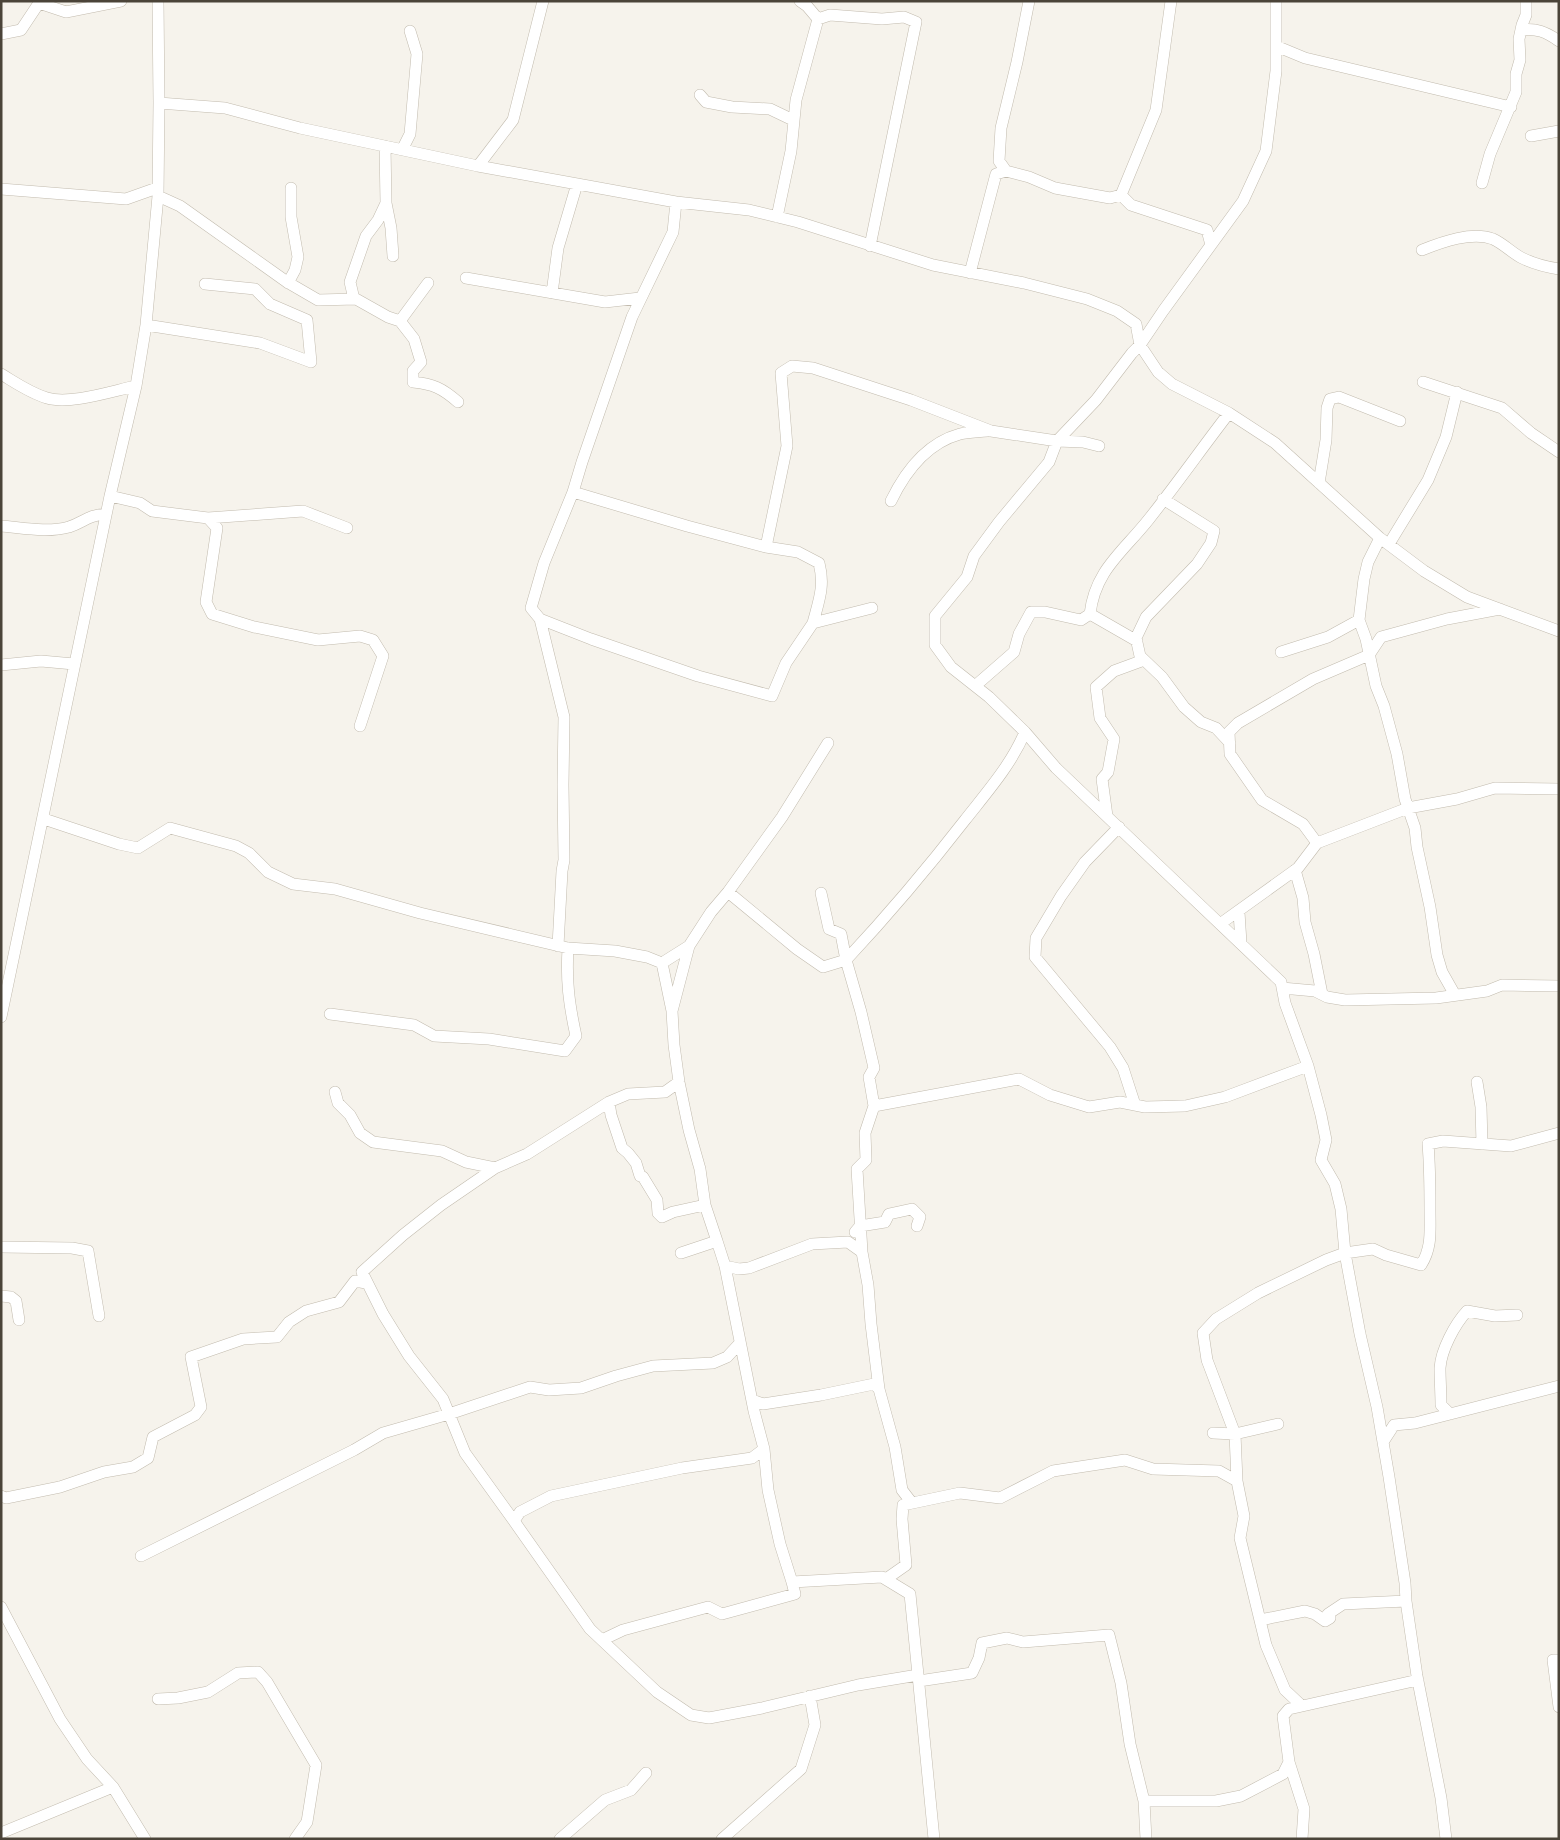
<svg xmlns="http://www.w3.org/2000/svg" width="1560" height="1840" viewBox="0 0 1560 1840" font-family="Arial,sans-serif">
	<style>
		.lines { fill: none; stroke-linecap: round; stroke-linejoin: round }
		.minor-casing { stroke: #c2bbae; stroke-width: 12 }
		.minor { stroke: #fff; stroke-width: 11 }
	</style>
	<rect width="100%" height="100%" fill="#f6f3ec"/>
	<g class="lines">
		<g class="minor-casing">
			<path id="minor" d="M800,1L807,6L818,19L830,15L882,19L904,17L916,22L870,246
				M1029,1L1017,62L1001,128L999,161L1006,171L1029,177L1055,188L1110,198L1121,195L1131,205L1207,230L1211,245
				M1521,30C1537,28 1546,32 1559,41
				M1,34L21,30L39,3L66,12L121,1
				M1276,46L1305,58L1511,107
				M700,95L706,102L732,107L770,109L793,120
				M159,103L225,108L300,128L478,166L676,202L749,210L798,222L933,265L1024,283L1087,299L1117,311L1136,324L1140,345L1158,372L1172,384L1229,413L1275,443L1380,538L1424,571L1467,597L1559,631
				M1531,136L1559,131
				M385,146L386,203L391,228L393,256
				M402,150L410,134L417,54L410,31
				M478,166L513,120L543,1
				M1482,183L1490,154L1516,92V74L1520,60L1519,39L1522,25L1526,15V1
				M1,189L126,199L157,188
				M1121,195L1156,110L1171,1
				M158,196L180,206L287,282L318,300L356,299L388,317L400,321L428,283
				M676,202L673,232L632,317L582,462L573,492L544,563L531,608L540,619L591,639L698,676L772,696L786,663L813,623L872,608
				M777,217L791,151L796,100L818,19
				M1422,250C1442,242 1472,231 1493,239C1504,244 1512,253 1522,258C1534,264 1546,267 1559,269
				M970,273L996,174L1006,171
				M466,278L605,302L640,298
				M288,283L295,270L298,257L291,217V188
				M552,293L558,248L577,184
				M354,299L350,282L366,236L378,220L386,203
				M400,321L414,339L421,362L413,371V382C433,384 442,388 458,402
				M146,325L260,343L311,362L307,320L270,304L255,289L205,284
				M1,374C16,383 30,393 47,398C70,405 112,391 136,386
				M1423,382L1502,408L1531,433L1559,452
				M1319,483L1326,440L1327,408L1330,399L1339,397L1400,421
				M573,492L687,526L766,547L787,446L781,373L792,366L813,368L911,400L991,431L1057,441L1083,442L1099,446
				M110,496L140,503L152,511L208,518L217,528L206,602L212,614L254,627L318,640L360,636L373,640L383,656L360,726
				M1163,499L1214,531L1211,543L1197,564L1146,617L1136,638L1140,656L1162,677L1184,707L1201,722L1216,728L1230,743
				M891,501C905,472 927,443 960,434C968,432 978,432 987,431
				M208,518L303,511L347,528
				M1,526C24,528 47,533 69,527C84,522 88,515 106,514
				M1380,538L1368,562L1364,579L1359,620L1366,639L1376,686L1384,706L1397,754L1405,799L1415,828L1417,847L1430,907L1437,955L1442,972L1455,995
				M1389,544L1428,480L1446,437L1457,392
				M766,547L798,552L819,563C825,586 819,600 813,623
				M1090,614L1137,641
				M540,619L564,717L563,785L564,860L562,871L558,946
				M1281,652L1328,637L1359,620
				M1,665L41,661L74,664
				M975,686L1014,652L1019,634L1031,612H1045L1081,620L1090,614C1095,570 1123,552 1149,519C1176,485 1202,448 1229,413
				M1025,732L1056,768L1281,982L1285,1003L1308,1066L1321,1115L1326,1140L1321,1160L1335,1184L1341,1209L1345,1253L1360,1334L1377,1407L1389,1477L1405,1583L1406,1601L1417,1676L1441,1798L1446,1839
				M1107,816L1102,779L1108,772L1114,739L1100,718L1096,687L1114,671L1144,660
				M44,819L119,844L138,848L170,828L236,846L249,853L268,872L293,884L335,889L420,913L568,948L615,951L647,957L662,963L672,1011
				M1119,827L1085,862L1061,896L1036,938L1035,957L1110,1047L1123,1068L1135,1105
				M1317,843L1303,824L1262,800L1230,754L1229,732L1238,723L1313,679L1369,655L1381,637L1447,619L1500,609
				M1295,870L1303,898L1305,922L1314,954L1322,994
				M728,892L797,949L823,967L846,960L841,934L829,929L821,893
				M1239,912L1241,943
				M1220,924L1298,868L1317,843L1408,808L1457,799L1495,788L1559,789
				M662,963L689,946
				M1282,988L1315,991L1327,997L1345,1000L1436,998L1487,991L1502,985L1559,986
				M330,1014L414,1025L434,1036L489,1039L565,1051L576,1036C569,1004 566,981 568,948
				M1,1017L110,496L136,386L146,325L158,196L159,103L158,1
				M1477,1082L1481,1107L1482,1144
				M335,1092L338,1103L350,1115L360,1133L373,1142L442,1151L466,1162L495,1168
				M609,1102L611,1115L622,1148L628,1153L636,1163L640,1176L643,1177L657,1200L658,1213L662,1217L673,1212L705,1205
				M874,1106L1019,1079L1050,1095L1089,1107L1120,1102L1145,1107L1185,1106L1225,1097L1308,1066
				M855,1232L860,1226L885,1222L889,1214L912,1209L920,1217L917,1226
				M717,1241L705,1205L700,1169L689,1130L679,1082L674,1045L672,1011L689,946L711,912L728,892L782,817L828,743
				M1,1247L72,1248L88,1251L99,1316
				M862,1252L857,1169L866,1160L865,1133L874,1106L869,1077L874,1068L861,1012L846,960C888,915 927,869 965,820C987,792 1011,765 1025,732L989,697L951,667L935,645V616L967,577L974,556L999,522L1049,462L1057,441L1096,400L1132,353L1140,345L1163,311L1243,201L1266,151L1276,71V1
				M681,1253L717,1241L725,1266L754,1411L764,1449L768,1490L780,1544L792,1582L882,1577L910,1594L918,1675
				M725,1266L739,1269L749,1268L812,1244L848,1242L862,1252L868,1285L871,1324L879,1389
				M1,1296L11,1297L16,1301L19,1320
				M752,1400L763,1404L821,1395L874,1384L879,1389L895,1447L902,1490L912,1503
				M1450,1414L1441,1405C1441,1393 1440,1380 1440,1368C1441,1350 1455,1324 1467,1311L1495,1316L1517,1315
				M1213,1433L1235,1434L1278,1424
				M1383,1442L1394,1425L1415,1423L1559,1386
				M764,1449L752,1458L682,1468L551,1496L520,1512L514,1521L590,1629L657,1692L691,1715L709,1718L762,1708L858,1685L918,1675L934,1839
				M1237,1481L1235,1434L1207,1360L1203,1333L1216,1319L1258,1293L1326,1260L1345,1253L1373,1249L1386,1255L1421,1265C1432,1248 1430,1231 1430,1212C1430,1189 1430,1167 1428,1144L1443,1141L1511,1146L1559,1133
				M1,1496L6,1498L60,1487L104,1472L133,1467L148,1458L153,1437L195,1415L201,1407L191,1357L243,1339L277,1337L289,1322L306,1311L339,1302L355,1281L366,1283
				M514,1521L465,1453L443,1399L409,1356L383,1314L362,1272L403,1235L441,1205L495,1168L527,1154L609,1102L628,1094L665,1092L679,1082
				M141,1556L354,1450L383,1433L449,1414L530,1387L549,1390L581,1388L616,1376L653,1366L713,1363L727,1357L740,1343
				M886,1579L906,1565L902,1519L903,1505L960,1493L1000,1498L1053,1471L1125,1460L1153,1469L1219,1471L1237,1481L1244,1516L1240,1538L1266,1645L1285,1690L1302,1706
				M1,1607L60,1719L87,1759L113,1787L145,1839
				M1260,1620L1305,1611L1315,1614L1325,1621L1330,1618L1328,1614L1343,1604L1406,1601
				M602,1640L623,1630L708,1607L722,1614L795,1594L792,1582
				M1559,1660H1553L1559,1707
				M919,1681L972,1673L979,1658L982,1643L1007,1638L1023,1642L1109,1635L1121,1683L1130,1744L1144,1801H1216L1241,1796L1283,1774L1289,1762L1283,1716L1289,1709L1418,1680
				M158,1699L178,1698L208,1692L238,1673L258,1672L267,1682L316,1765L307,1822L295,1839
				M1289,1762L1304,1809L1302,1839
				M1144,1801L1146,1839
				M1,1833L113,1787
				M560,1839L605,1800L631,1790L646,1773
				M722,1839L801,1769L815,1725L810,1696"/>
		</g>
		<use href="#minor" class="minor"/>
	</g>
	<rect width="1560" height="1840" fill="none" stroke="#4b4439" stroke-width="5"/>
</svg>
